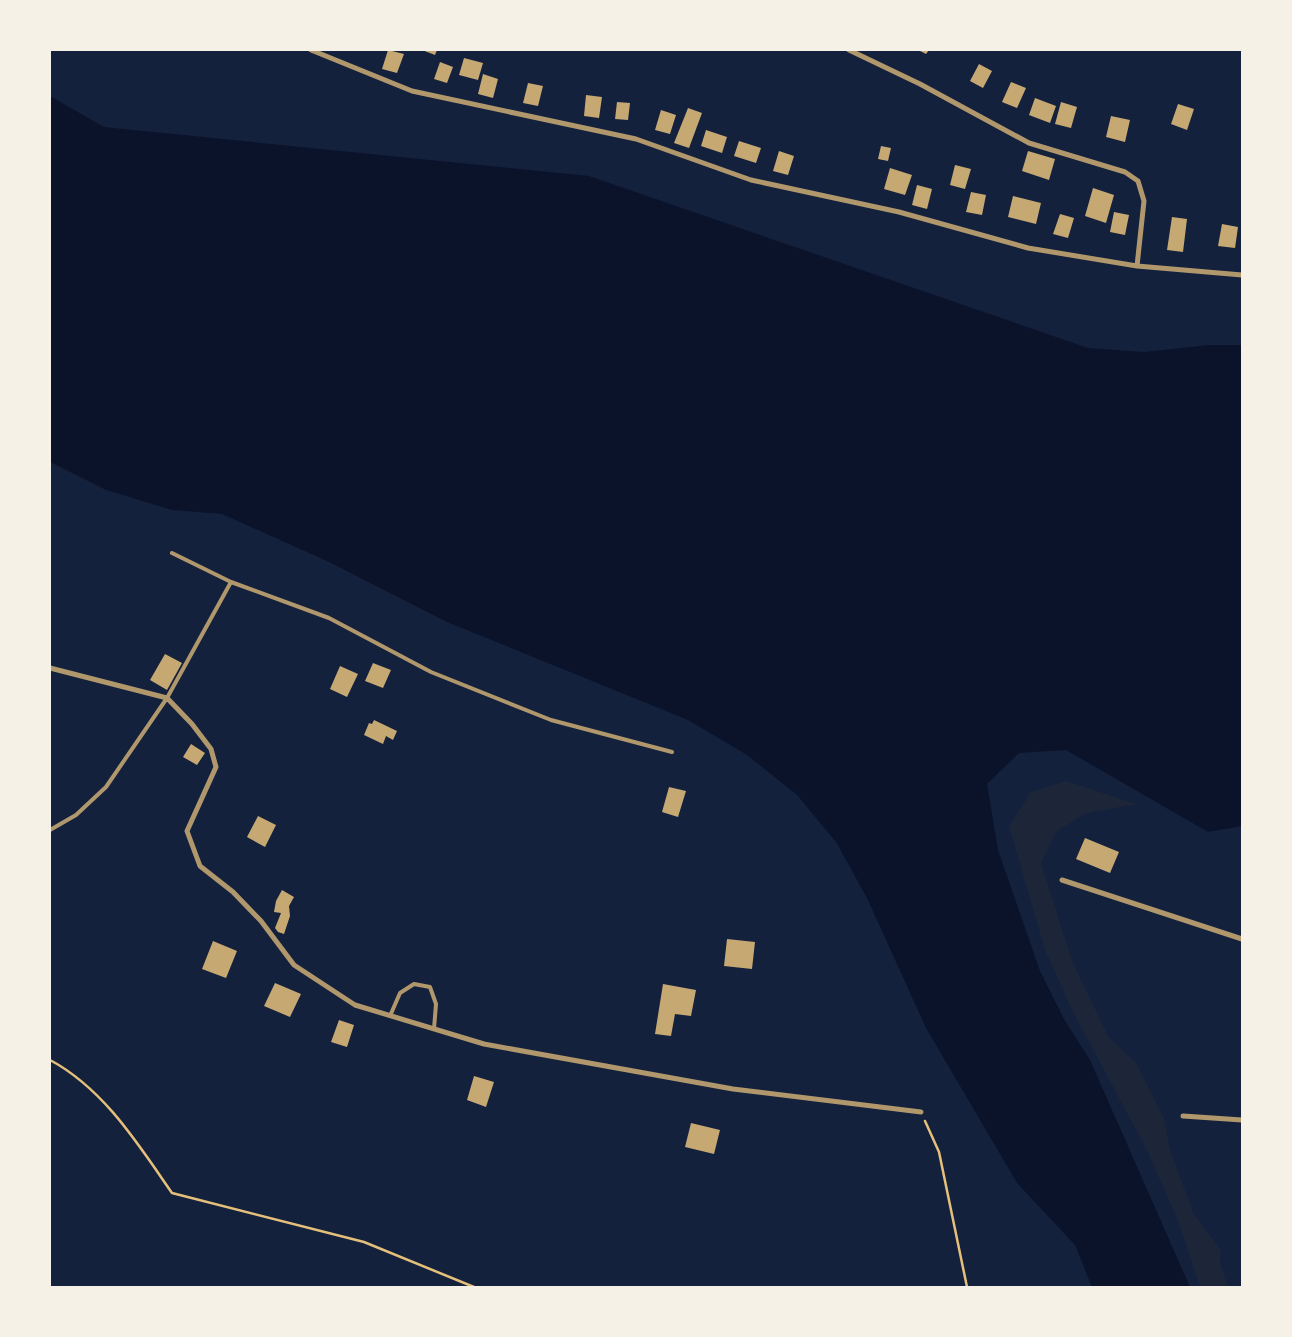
<svg xmlns="http://www.w3.org/2000/svg" width="1292" height="1337" viewBox="0 0 1292 1337" font-family="'Open Sans',sans-serif">
	<style>
		.green { fill: #1d2539 }
		.water { fill: #0b132b }
		.building { fill: #c6a872 }
		.lines { fill: none; stroke-linecap: round; stroke-linejoin: round }
		.path { stroke: #e5c07b; stroke-width: 2.5 }
		.service { stroke: #b1986c; stroke-width: 4 }
		.minor { stroke: #b1986c; stroke-width: 5 }
	</style>
	<rect width="100%" height="100%" fill="#14213d"/>
	<path class="green" d="M1066,781L1136,804L1084,814L1056,832L1041,863L1072,961L1108,1036L1136,1063L1164,1119L1170,1150L1194,1214L1221,1251L1220,1263L1228,1287H1200L1179,1223L1147,1150L1073,1012L1045,950L1009,826L1031,792Z"/>
	<path class="water" d="M50,96L104,127L589,176L1088,348L1144,352L1209,345H1242V826L1208,832L1066,750L1019,753L987,784L998,850L1040,971L1064,1019L1090,1060L1190,1287H1092L1075,1245L1017,1183L926,1028L867,898L836,842L797,795L747,755L688,720L447,622L329,562L222,514L172,510L106,490L50,462Z"/>
	<path class="building" d="M388,50L404,54L397,73L382,69Z
		M422,50H437L435,55Z
		M918,50H929L926,54Z
		M464,58L483,63L478,80L459,75Z
		M440,62L453,67L447,83L434,79Z
		M979,64L992,71L983,88L970,81Z
		M483,74L498,79L493,98L478,94Z
		M1011,82L1026,88L1017,108L1002,102Z
		M528,83L543,86L538,106L523,103Z
		M586,95L602,97L599,118L584,116Z
		M1035,98L1056,106L1050,123L1029,115Z
		M617,102L630,103L628,120L615,119Z
		M1061,102L1077,107L1071,128L1055,124Z
		M1178,104L1194,109L1187,130L1171,124Z
		M688,108L702,113L689,148L674,143Z
		M661,110L676,115L670,134L655,130Z
		M1111,116L1130,120L1125,142L1106,137Z
		M706,130L727,137L722,153L701,146Z
		M739,141L761,148L756,163L734,156Z
		M881,146L891,148L888,161L878,159Z
		M779,151L794,156L788,175L773,171Z
		M1028,151L1055,159L1049,180L1022,171Z
		M955,165L971,169L965,189L950,185Z
		M890,168L912,175L905,195L884,189Z
		M917,185L932,189L927,209L912,205Z
		M1093,188L1114,195L1106,223L1085,216Z
		M971,192L986,195L982,215L966,212Z
		M1013,196L1041,203L1036,224L1008,217Z
		M1114,212L1129,215L1125,235L1110,232Z
		M1060,214L1074,218L1068,238L1053,234Z
		M1172,217L1187,219L1183,252L1167,250Z
		M1222,224L1238,227L1235,248L1218,246Z
		M165,654L182,663L167,690L150,680Z
		M373,663L391,670L383,688L365,681Z
		M340,666L358,674L347,697L330,689Z
		M374,720L397,731L393,740L386,736L383,744L364,735L369,723L372,724Z
		M191,744L205,753L197,765L183,757Z
		M669,787L686,791L678,817L662,812Z
		M258,816L276,825L265,847L247,837Z
		M1085,838L1119,852L1110,873L1076,859Z
		M282,890L294,897L289,906L290,916L284,934L278,932L275,928L281,913L274,912L276,901Z
		M727,939L755,942L752,969L724,966Z
		M213,941L237,951L226,978L202,969Z
		M275,983L301,994L290,1017L264,1006Z
		M663,984L696,990L691,1016L675,1014L671,1036L655,1034Z
		M339,1020L354,1025L347,1047L331,1042Z
		M474,1076L494,1082L486,1107L467,1100Z
		M691,1123L720,1130L714,1154L685,1147Z"/>
	<g class="lines">
		<path class="path" d="M50,1060C104,1089 138,1144 172,1193L364,1242L474,1287
			M925,1121L939,1152L967,1287"/>
		<path class="service" d="M172,553L231,582L329,618L431,672L551,720L672,752
			M50,830L76,815L106,787L167,698L231,582
			M390,1016L400,993L414,984L430,987L436,1004L434,1029"/>
		<path class="minor" d="M311,50L412,91L636,139L751,180L899,212L1028,248L1137,266L1242,275
			M849,50L920,84L1029,143L1125,172L1138,181L1144,201L1137,266
			M50,668L167,698L192,724L211,749L216,767L187,831L200,866L233,892L261,921L294,965L355,1005L484,1044L733,1089L921,1112
			M1062,880L1242,939
			M1183,1116L1242,1120"/>
	</g>
	<rect width="1292" height="1337" fill="none" stroke="#f6f1e7" stroke-width="102"/>
</svg>
